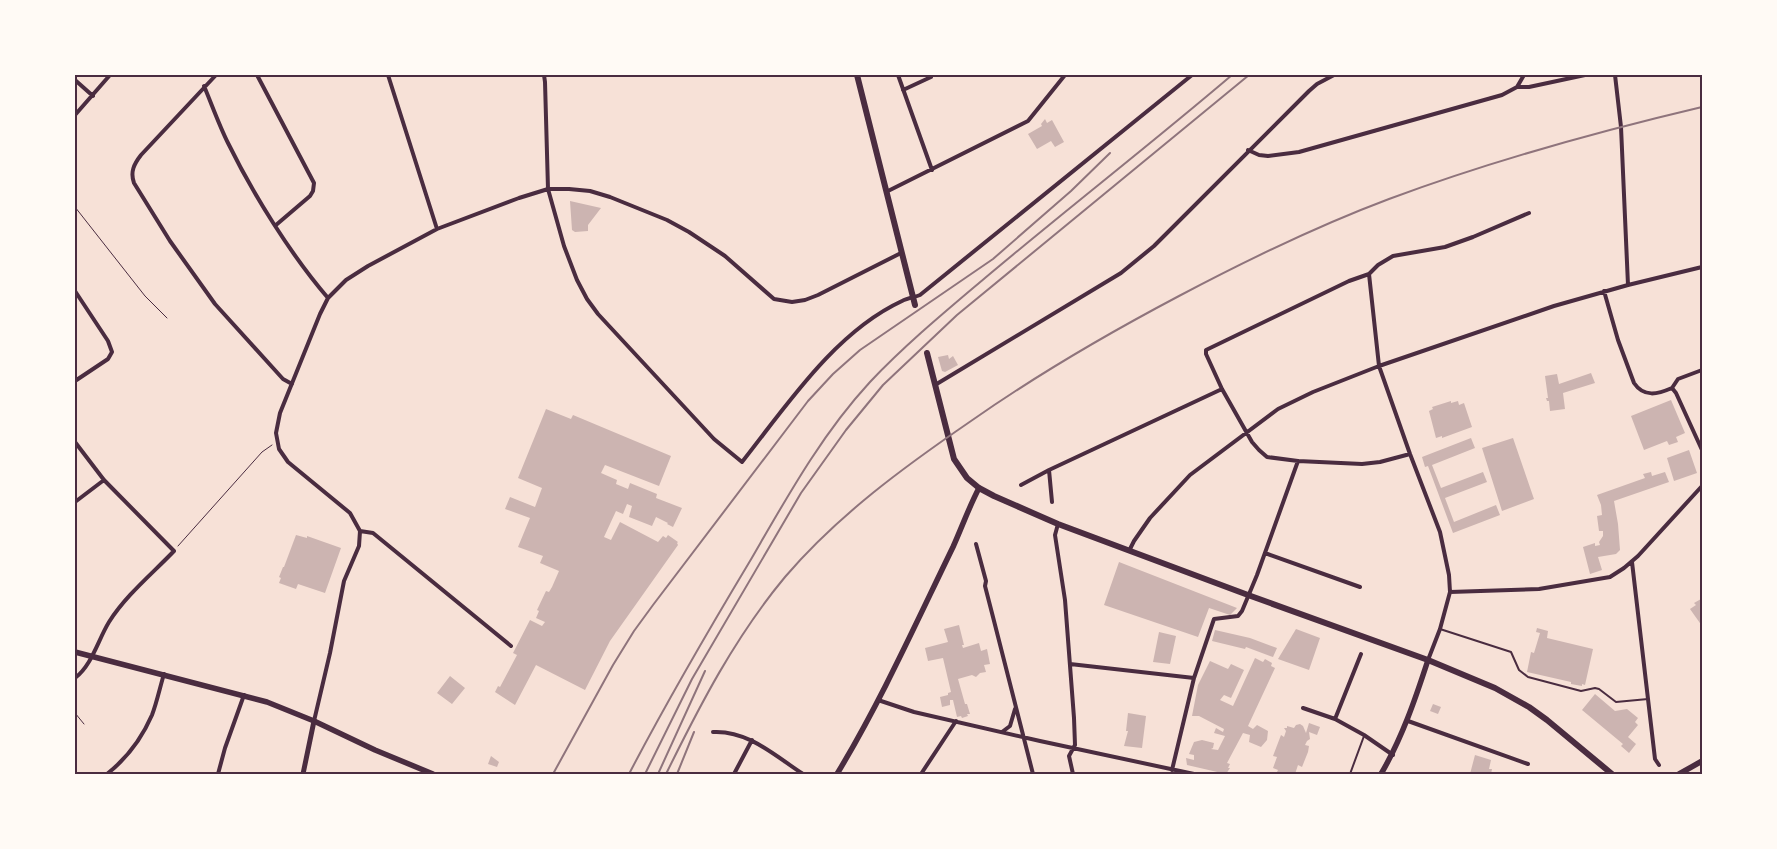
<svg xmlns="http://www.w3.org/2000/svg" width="1777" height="849" viewBox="0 0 1777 849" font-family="Lato,sans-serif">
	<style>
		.building { fill: #ccb4b1 }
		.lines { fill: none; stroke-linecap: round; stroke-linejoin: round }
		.path { stroke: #4a2c40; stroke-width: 1 }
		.service { stroke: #4a2c40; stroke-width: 2 }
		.minor { stroke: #4a2c40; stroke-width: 4 }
		.tertiary { stroke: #4a2c40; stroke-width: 5 }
		.secondary { stroke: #4a2c40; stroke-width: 5.5 }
		.primary { stroke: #4a2c40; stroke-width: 6 }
		.rail { stroke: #8f747c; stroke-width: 2 }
		.neatline { fill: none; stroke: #4a2c40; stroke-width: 2 }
	</style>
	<rect width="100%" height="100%" fill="#f7e1d7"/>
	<path class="building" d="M1045,119L1047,123L1052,120L1064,142L1055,147L1051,141L1037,149L1028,134L1042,126L1041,124Z
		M570,201L601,208L588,225V231L575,232L572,230Z
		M948,355L949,359L953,356L958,365L945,372L942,371L938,357Z
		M1591,373L1595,383L1563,393L1565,409L1550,411L1549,401H1547L1546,398H1548L1545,376L1557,374L1559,384Z
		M1671,400L1685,433L1676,437L1678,442L1669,445L1667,441L1644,450L1631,416Z
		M1451,401V403L1458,401L1459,405L1464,403L1472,427L1442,438V436L1436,438L1429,411L1433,409L1432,407Z
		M546,409L571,419L573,415L671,456L659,486L605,465L601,473L617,480L616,484L628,489L630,483L657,494L656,498L682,508L673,527L667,524L668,523L656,517L652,526L629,517L632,506L627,504L623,514L616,511L604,537L611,540L620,522L658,542L663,536L666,538L668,535L678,542L677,543L678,545L610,641L585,690L536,665L515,705L495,692L498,686L500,687L517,655L513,653L530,620L542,626L545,622L536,618L539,611L537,610L546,591L549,592L552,587L559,571L540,563L543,556L518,547L530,518L505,509L510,497L535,507L542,488L518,478Z
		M1471,438L1475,448L1432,465L1441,488L1483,472L1487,482L1445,498L1454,522L1496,505L1500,515L1453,533L1428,466L1425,467L1422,457Z
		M1513,438L1534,499L1502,511L1482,448Z
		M1689,450L1697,473L1674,481L1667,458Z
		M1651,472L1652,476L1665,472L1669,482L1614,501L1618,524L1620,550L1616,554L1598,557L1602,570L1590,574L1583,547L1595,543V546L1600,545L1599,542L1603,536V531H1599L1597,516L1602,515L1601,505L1597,495L1645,478L1643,474Z
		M296,535L307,538V536L341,548L325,593L298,584L296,589L279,583L281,578L279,577L283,567H284Z
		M1119,562L1237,608L1230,615L1209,608L1198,637L1104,605Z
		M1701,599L1702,601V626L1690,609L1696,605L1694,603Z
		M959,625L964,645H962L963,648L979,643L981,651L987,649L990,664L984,665L986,672L980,673L976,677L972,675L958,679L965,704H967L970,714H967L968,716L962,718L961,716L957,717L953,700H950V705L942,707L940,697L948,695V693L951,692L943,658L928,661L925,648L948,642L944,629Z
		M1537,628L1548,631L1547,638L1593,649L1585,685L1582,684V686L1571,684V682L1527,672L1531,652L1534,653L1540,633L1536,632Z
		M1296,629L1320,638L1309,670L1278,659Z
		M1215,630L1250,638L1277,648L1273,657L1246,647L1245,649L1212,641Z
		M1159,632L1176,636L1170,664L1153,662Z
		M1255,658L1263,662L1265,659L1272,663L1271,666L1275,668L1248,726L1253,729L1257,725L1268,731L1267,740L1261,747L1249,742L1250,735L1243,733L1227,763L1230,764L1228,768H1230L1226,774L1187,765L1186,758L1194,760V755L1189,754L1194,742L1202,740L1214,743L1213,748L1211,749L1218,750L1225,736L1214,733L1216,728L1223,732L1224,729L1199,716H1192L1198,685L1210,661L1228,669L1231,664L1244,670L1231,698L1224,695L1220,700L1233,706Z
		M450,676L465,688L452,704L437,693Z
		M1595,694L1615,711L1627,709L1638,718L1635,722L1638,725L1628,737L1636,744L1629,753L1621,746L1623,744L1582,710Z
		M1433,704L1441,707L1438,714L1430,711Z
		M1128,713L1146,716L1142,748L1124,746L1128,731H1126Z
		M1309,723L1320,727L1317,735L1309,732L1310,739L1307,741L1305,745L1309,746L1308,752L1302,767L1298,765L1295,774H1282L1277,772L1278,770L1273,768L1277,757L1273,756L1281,735L1284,737L1286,731L1284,728H1287V726L1294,728L1296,725L1300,724L1303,726L1306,733Z
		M1475,755L1491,760L1489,769H1492L1491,774H1470Z
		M491,756L499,762L497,767L488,764Z"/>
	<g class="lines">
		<path class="path" d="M75,207L145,296L167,318
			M178,546L262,452L272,445
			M75,713L84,724"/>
		<path class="service" d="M1440,629L1511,652L1519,670L1528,677L1581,691L1595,688L1599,689L1616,702L1648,699
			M1350,774L1364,736"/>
		<path class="minor" d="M216,75L141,155C134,164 130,172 134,183L170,241L215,304L283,379L292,384
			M257,75L314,183L313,191L310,196L276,225
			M388,75L437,229
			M544,75L545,82L548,189L564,246L577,280L587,299L598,314L714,439L742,462C787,405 835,332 902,301C908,298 915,297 920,295L1192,75
			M898,75L932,170
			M1615,75L1621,127L1628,285
			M75,80L93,96
			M204,86C212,105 219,125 228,143C253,194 291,255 328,298
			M1517,87H1529L1585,75
			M903,90L931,77
			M75,115L110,75
			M1248,150L1259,155L1268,156L1299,152L1502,95L1517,87L1524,75
			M886,192L1028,121L1065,75
			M1369,274L1379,366L1410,454L1440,532L1449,575L1450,592L1440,629L1428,660
			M75,291L108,341L112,352L108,359L75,381
			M1604,291L1618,340L1634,383C1644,398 1658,394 1672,388L1676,393L1702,450
			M935,385L1121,273L1154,246L1309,91L1317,84L1334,75
			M1672,388L1678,379L1702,370
			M75,442L104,480L174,551C153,573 126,595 109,622C98,640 92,665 75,678
			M1410,454L1380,462L1362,464L1298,461L1267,457L1259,450L1252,442L1222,389L1206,354V350L1349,281L1369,274L1378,265L1393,256L1445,247L1473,237L1529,213
			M1049,470L1222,389
			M1021,485L1049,470L1052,502
			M75,502L104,480
			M1058,524L1055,535L1065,600L1074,718L1075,745L1069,756L1073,774
			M360,531L373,533L511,646
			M976,544L986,581L985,586L993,617L1033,774
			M1129,551L1134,541L1150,518L1190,475L1278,409L1313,392L1379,366L1554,306L1628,285L1702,267
			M1265,553L1360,587
			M1632,562L1655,759L1659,765
			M1450,592L1539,589L1610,577L1624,568L1638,556L1702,486
			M1070,664L1194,678L1172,770
			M1194,678L1214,619L1238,616L1242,611L1257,575L1298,461
			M878,700L914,712L1040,741L1194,774
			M1303,708L1335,719L1361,654
			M1335,719L1364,735L1393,755
			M314,721L330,653L344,581L359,546L360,531L350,513L288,462L279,449L276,433L280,413L320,314L328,298L346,280L368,266L437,229L519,198L548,189H569L590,191L610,197L667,220L689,232L725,256L774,299L792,302L805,300L818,295L901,253
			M1408,721L1528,764
			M713,732C748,730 775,756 803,774
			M1002,732L1010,726L1015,709
			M107,774C126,759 142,738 152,715C157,702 160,687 164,674
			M218,774L225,748L244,695
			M734,774L752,740
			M921,774L956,721"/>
		<path class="tertiary" d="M303,774L314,721"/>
		<path class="secondary" d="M75,652L267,702L314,721L375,750L433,774
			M837,774C881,701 916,623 953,547C962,527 969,507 979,488
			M1381,774C1402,738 1415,700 1428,660
			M1679,774L1702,761"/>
		<path class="primary" d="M857,75L915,305
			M927,353L954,459L967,478L979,488L994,496L1058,524L1248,595L1428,660L1495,688L1529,707L1547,720L1612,774"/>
		<path class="rail" d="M553,774L613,665L634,631L653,605L808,401L833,374L860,350L993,259L1071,191L1110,153
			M629,774C667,701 708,631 750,561C786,499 821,435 870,382C906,344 946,311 985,278C1067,209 1151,144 1232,75
			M645,774L692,679L801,493L846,430L883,385L957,315L1249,75
			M658,774L705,671
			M666,774C700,705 735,637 785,577C838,515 904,467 971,421C1038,374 1107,334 1179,296C1247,260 1317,226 1389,199C1491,161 1596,132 1702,107
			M677,774L694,732"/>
	</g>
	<rect width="1777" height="849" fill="none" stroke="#fffaf5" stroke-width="152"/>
	<rect x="76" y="76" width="1625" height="697" class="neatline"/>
</svg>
